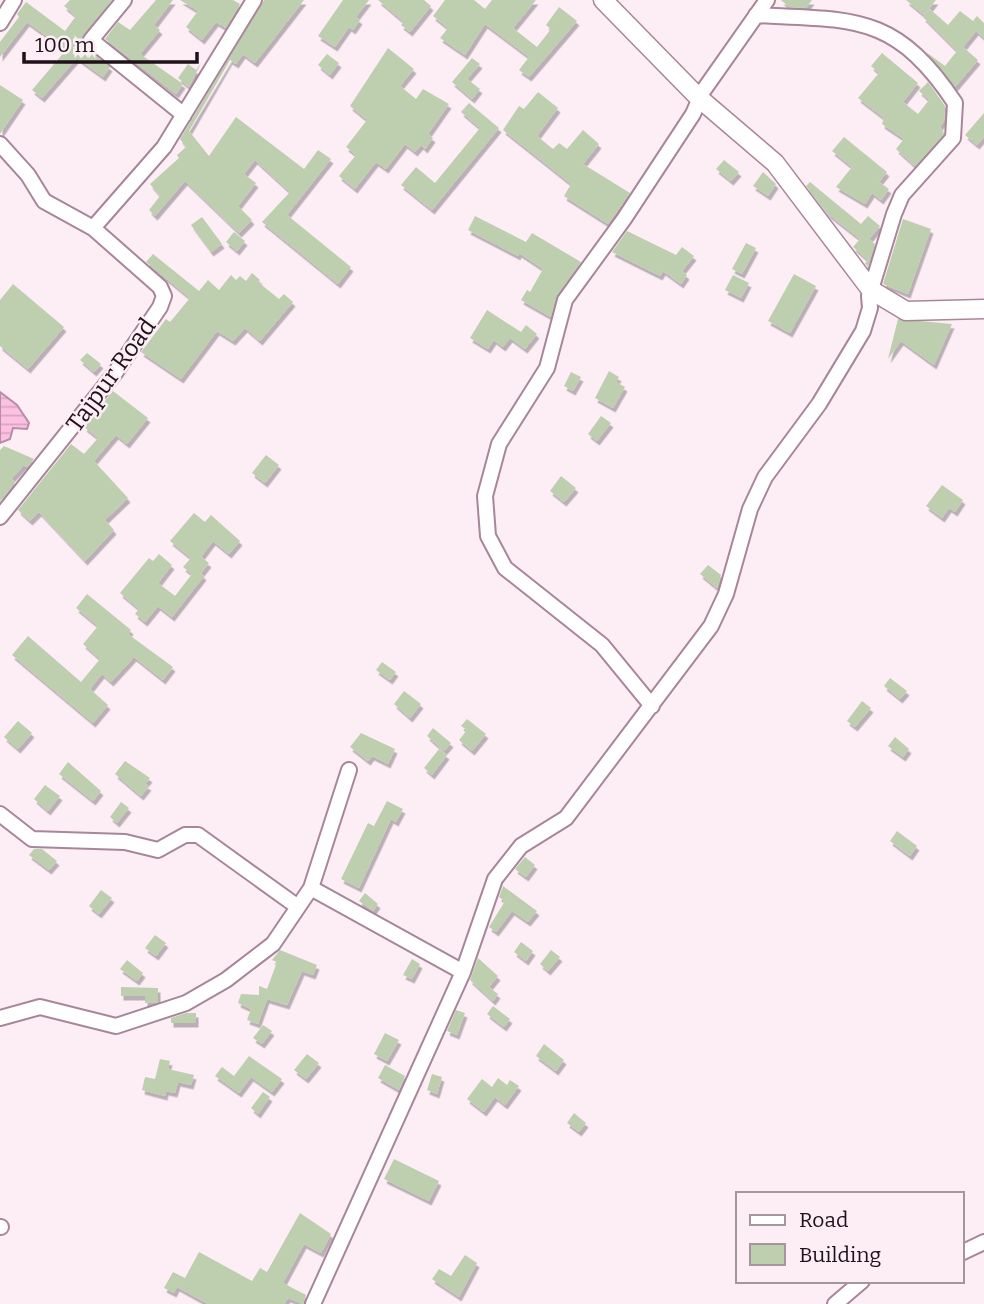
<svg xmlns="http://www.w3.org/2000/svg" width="984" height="1304" viewBox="0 0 984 1304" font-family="Bitter,serif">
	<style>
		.water { fill: url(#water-rules); stroke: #b98ca6; stroke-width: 2 }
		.building { fill: #bdcfae; filter: url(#shadow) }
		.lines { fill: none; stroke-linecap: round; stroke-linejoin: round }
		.minor-casing { stroke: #a88699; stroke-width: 18 }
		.major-casing { stroke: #a88699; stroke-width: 21 }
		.minor { stroke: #fff; stroke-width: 14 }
		.major { stroke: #fff; stroke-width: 18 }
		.labels { text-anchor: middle; stroke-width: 5; stroke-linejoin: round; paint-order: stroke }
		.street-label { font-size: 24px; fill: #1e1119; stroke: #fdeef6 }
	</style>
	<defs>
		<pattern id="water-rules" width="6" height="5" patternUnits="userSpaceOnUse" patternTransform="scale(1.75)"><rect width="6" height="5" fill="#fcc1e2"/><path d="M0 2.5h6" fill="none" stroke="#d8a5c1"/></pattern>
		<filter id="shadow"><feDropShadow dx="2.5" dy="4.5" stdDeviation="0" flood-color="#0004"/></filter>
	</defs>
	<rect width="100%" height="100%" fill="#fdeef6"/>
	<path class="water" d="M0,392L17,405L29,423L27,429L13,428L10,439L0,443Z"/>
	<path class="building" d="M70,0H112L81,39L85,47L110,67L103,77L77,58L42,98L32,90L66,50L27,22L0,57V42L19,17L17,14L26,2L65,31L76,16L64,6Z
		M156,0H173L154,25L160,30L140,54L183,84L176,94L105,39L118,22L130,30Z
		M180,0H233L240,4L226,28L216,22L202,40L186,27L198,11Z
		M264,0H304L255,63L243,54L236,64L230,60L189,131L209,156L236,117L304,169L318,150L331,159L287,215L351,267L338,284L262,222L290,192L255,160L244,174L256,183L238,206L252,220L239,233L185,181L155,216L149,210L160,196L150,184L179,158L177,155L186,147L180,139Z
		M343,0H369L356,17L360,20L353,30L349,27L335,47L318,36Z
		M378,0H424L431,6L410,32L401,25L404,22Z
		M445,0H474L485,9L492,0H536L513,28L537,47L551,29L546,25L559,7L577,21L529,77L519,70L529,57L485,24L465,55L440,38L448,28L433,16Z
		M781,0H812L806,8L789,7Z
		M906,0H936L924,15Z
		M930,9L948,25L960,11L973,21L977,16L984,23V38L976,31L963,47L978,60L955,87L926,52L945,66L957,51L923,17Z
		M388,48L414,69L400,86L416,99L423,89L449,104L428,134L433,138L425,149L421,145L415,152L405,144L386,169L376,162L355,189L339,176L356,155L346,147L367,120L350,106Z
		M882,53L918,83L903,102L918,114L929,100L919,91L928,82L945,106L944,121L940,126L944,134L915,166L896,149L904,139L882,124L884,118L858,98L879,73L871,66Z
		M327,54L339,63L330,75L318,65Z
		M472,58L480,64L467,79L480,89L472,99L452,82Z
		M201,63L189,87L178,78L188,64L196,70Z
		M0,85L23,100L0,134Z
		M538,92L558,108L537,136L553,149L559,143L567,149L583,130L599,144L583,164L630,193L608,224L564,196L571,184L503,130L519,106L524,109Z
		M469,103L499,128L432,210L401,185L416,167L435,183L480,128L461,112Z
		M984,113V137L977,145L965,135Z
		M844,137L887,172L879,182L889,189L881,200L872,193L865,204L836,187L852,167L832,151Z
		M724,160L739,172L731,181L716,169Z
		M763,172L776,184L768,196L753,186Z
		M810,182L861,224L868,216L880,226L869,239L875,244L868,267L865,263L868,260L853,247L860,239L828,214L806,186Z
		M475,216L526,242L532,233L581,262L557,295L551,317L521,300L527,290L530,292L543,269L519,253L518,256L468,230Z
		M202,217L222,244L211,252L191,225Z
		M903,219L931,229L908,294L883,284Z
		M627,231L676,255L682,247L694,256L682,271L687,275L681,284L663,271L660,276L612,252Z
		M234,232L245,241L237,251L226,242Z
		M746,243L756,248L742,274L732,269Z
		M153,254L199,291L208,280L219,290L231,275L236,280L240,276L246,281L252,273L260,280L258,282L279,299L284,294L293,302L260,341L245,328L233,341L217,331L181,379L141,352L166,319L170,322L190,298L146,262Z
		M794,274L816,286L790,333L768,321Z
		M733,275L749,283L741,298L725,290Z
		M13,284L64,327L28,369L0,346V300Z
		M487,310L521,332L526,325L537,334L525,349L510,338L503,347L494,340L488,349L470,338Z
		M898,319L952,324L934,365L901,341L888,359Z
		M87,353L101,364L94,372L80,360Z
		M609,371L619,377L616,382L625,387L613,408L595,398Z
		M571,372L581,377L573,391L564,386Z
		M113,391L148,418L127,444L116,435L94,461L128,498L105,520L114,530L85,561L39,512L30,521L18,510L71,444L84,454L98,438L84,427Z
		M601,416L611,423L597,441L588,434Z
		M4,446L34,459L27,467L24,465L11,479L15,482L0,502V450Z
		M266,455L279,465L265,483L252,473Z
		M561,476L576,488L564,502L550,491Z
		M942,485L963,500L955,512L949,508L942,518L926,506Z
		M194,513L205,522L211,515L240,541L229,554L213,541L201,557L209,563L201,573L204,576L172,617L158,606L145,622L135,614L139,609L120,593L149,558L153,561L159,554L172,565L158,583L175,596L192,574L183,567L191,558L170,541Z
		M708,565L721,575L717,588L700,574Z
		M87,594L131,630L128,634L173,667L163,680L134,657L111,682L102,674L90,689L108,705L93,723L12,655L28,636L81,682L100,659L83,644L98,626L76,608Z
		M382,662L396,672L390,680L376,670Z
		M890,678L907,691L900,699L884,686Z
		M404,691L421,704L410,718L394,704Z
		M862,701L871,708L855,727L847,721Z
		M467,719L486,734L472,751L459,740L467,730L461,726Z
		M18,721L32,733L18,749L4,737Z
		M433,728L451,743L444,751L427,736Z
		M361,733L395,749L388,764L372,756L368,761L350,747Z
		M895,737L909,749L903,757L888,746Z
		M439,749L447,755L432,775L424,768Z
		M125,761L150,778L145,784L149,786L141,796L115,774Z
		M68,762L101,791L93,801L59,774Z
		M45,785L60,796L48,811L34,799Z
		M387,801L403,809L396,822L391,819L359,888L341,879L368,823L374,826Z
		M121,802L129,808L117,823L110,817Z
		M897,831L917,846L910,856L890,841Z
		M34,849H42L57,861L49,870L29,855Z
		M525,857L535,865L526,877L515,869Z
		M503,886L537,911L528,922L512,911L496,932L489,927L505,901L499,897Z
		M101,890L112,898L99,914L89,906Z
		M365,893L378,904L373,911L359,901Z
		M155,935L166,943L156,956L145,948Z
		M521,942L533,951L526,961L514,952Z
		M280,950L317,965L313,975L302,971L287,1005L267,999L258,1024L247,1020L251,1009L238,1003L241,994L259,995V986L267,989L277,962L272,960Z
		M551,950L560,957L548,971L540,964Z
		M478,958L498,976L489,987L498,994L493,1001L470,980Z
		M412,959L420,964L412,979L403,975Z
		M127,960L143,973L137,981L120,969Z
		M121,987L158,988V1002L145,1003V996H121Z
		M493,1006L510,1019L504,1027L487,1014Z
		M456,1010L465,1013L457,1035L447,1031Z
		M186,1013H196V1023H171V1018Z
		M263,1025L272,1031L262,1044L253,1038Z
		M385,1033L399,1040L387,1061L374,1054Z
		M544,1044L564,1060L556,1071L536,1056Z
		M307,1054L319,1063L306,1079L294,1070Z
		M249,1056L282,1079L272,1092L251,1077L239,1093L215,1076L222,1067L234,1076Z
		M160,1059L170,1061L168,1069L194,1075L191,1085L178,1082L175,1093L166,1091L165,1096L142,1090L145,1077L155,1079Z
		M385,1065L405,1076L399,1090L378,1078Z
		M432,1074L442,1077L437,1094L427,1090Z
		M498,1078L507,1085L510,1080L519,1086L505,1105L495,1097L484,1112L467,1099L482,1079L492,1087Z
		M263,1092L270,1097L258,1114L251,1108Z
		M574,1113L586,1123L579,1132L567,1123Z
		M394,1159L439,1181L429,1201L384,1179Z
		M300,1213L331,1234L321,1253L304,1244L283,1283L306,1295L303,1304L288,1298L284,1304H208L177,1287L174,1293L164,1288L173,1272L185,1278L199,1252L252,1281L260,1268L267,1272Z
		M465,1255L477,1263L459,1297L432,1279L439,1269L451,1276Z"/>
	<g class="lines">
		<g class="minor-casing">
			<path id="minor" d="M124,0L91,40L184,115
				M0,23L14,0
				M0,144L28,175L44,201L93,228
				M0,517L115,373L160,307L164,296L160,287L93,228L164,147L254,0
				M652,706L602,645L505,568L488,536L485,496L499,444L547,368L565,300L624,219L693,114L703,91L767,0
				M0,814L32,839L125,842L158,850L185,835H198L298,907
				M311,888L463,972
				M0,1018L40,1007L116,1026L186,1003L226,980L273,944L311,888L349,770
				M0,1227H1
				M961,1253L984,1242
				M313,1304L463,972L495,879L521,846L566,818L711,626L726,594L750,509L765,477L819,404L863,331L870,308L869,296L894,214L902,195L953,138L955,103C895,13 854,20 756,15
				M835,1304L862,1281"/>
		</g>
		<g class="major-casing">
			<path id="major" d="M603,0L699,98L775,163L871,290L906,311L984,309"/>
		</g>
		<use href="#minor" class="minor"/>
		<use href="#major" class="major"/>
	</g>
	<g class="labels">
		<g class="street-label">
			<text transform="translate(111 375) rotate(-54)" y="8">Tajpur Road</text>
		</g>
	</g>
	<rect x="736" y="1192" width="228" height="91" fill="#fdeef6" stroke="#a4969e" stroke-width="2"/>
	<rect x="750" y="1215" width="35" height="10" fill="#ffffff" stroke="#a4969e" stroke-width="2"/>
	<text x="799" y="1227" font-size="21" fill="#1e1119">Road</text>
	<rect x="750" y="1244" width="35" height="21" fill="#bdcfae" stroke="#a4969e" stroke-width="2"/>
	<text x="799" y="1262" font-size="21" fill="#1e1119">Building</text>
	<path d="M24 52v10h173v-10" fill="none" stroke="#1e1119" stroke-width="3.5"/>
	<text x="35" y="52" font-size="21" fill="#1e1119" stroke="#fdeef6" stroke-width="5" paint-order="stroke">100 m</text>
</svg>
